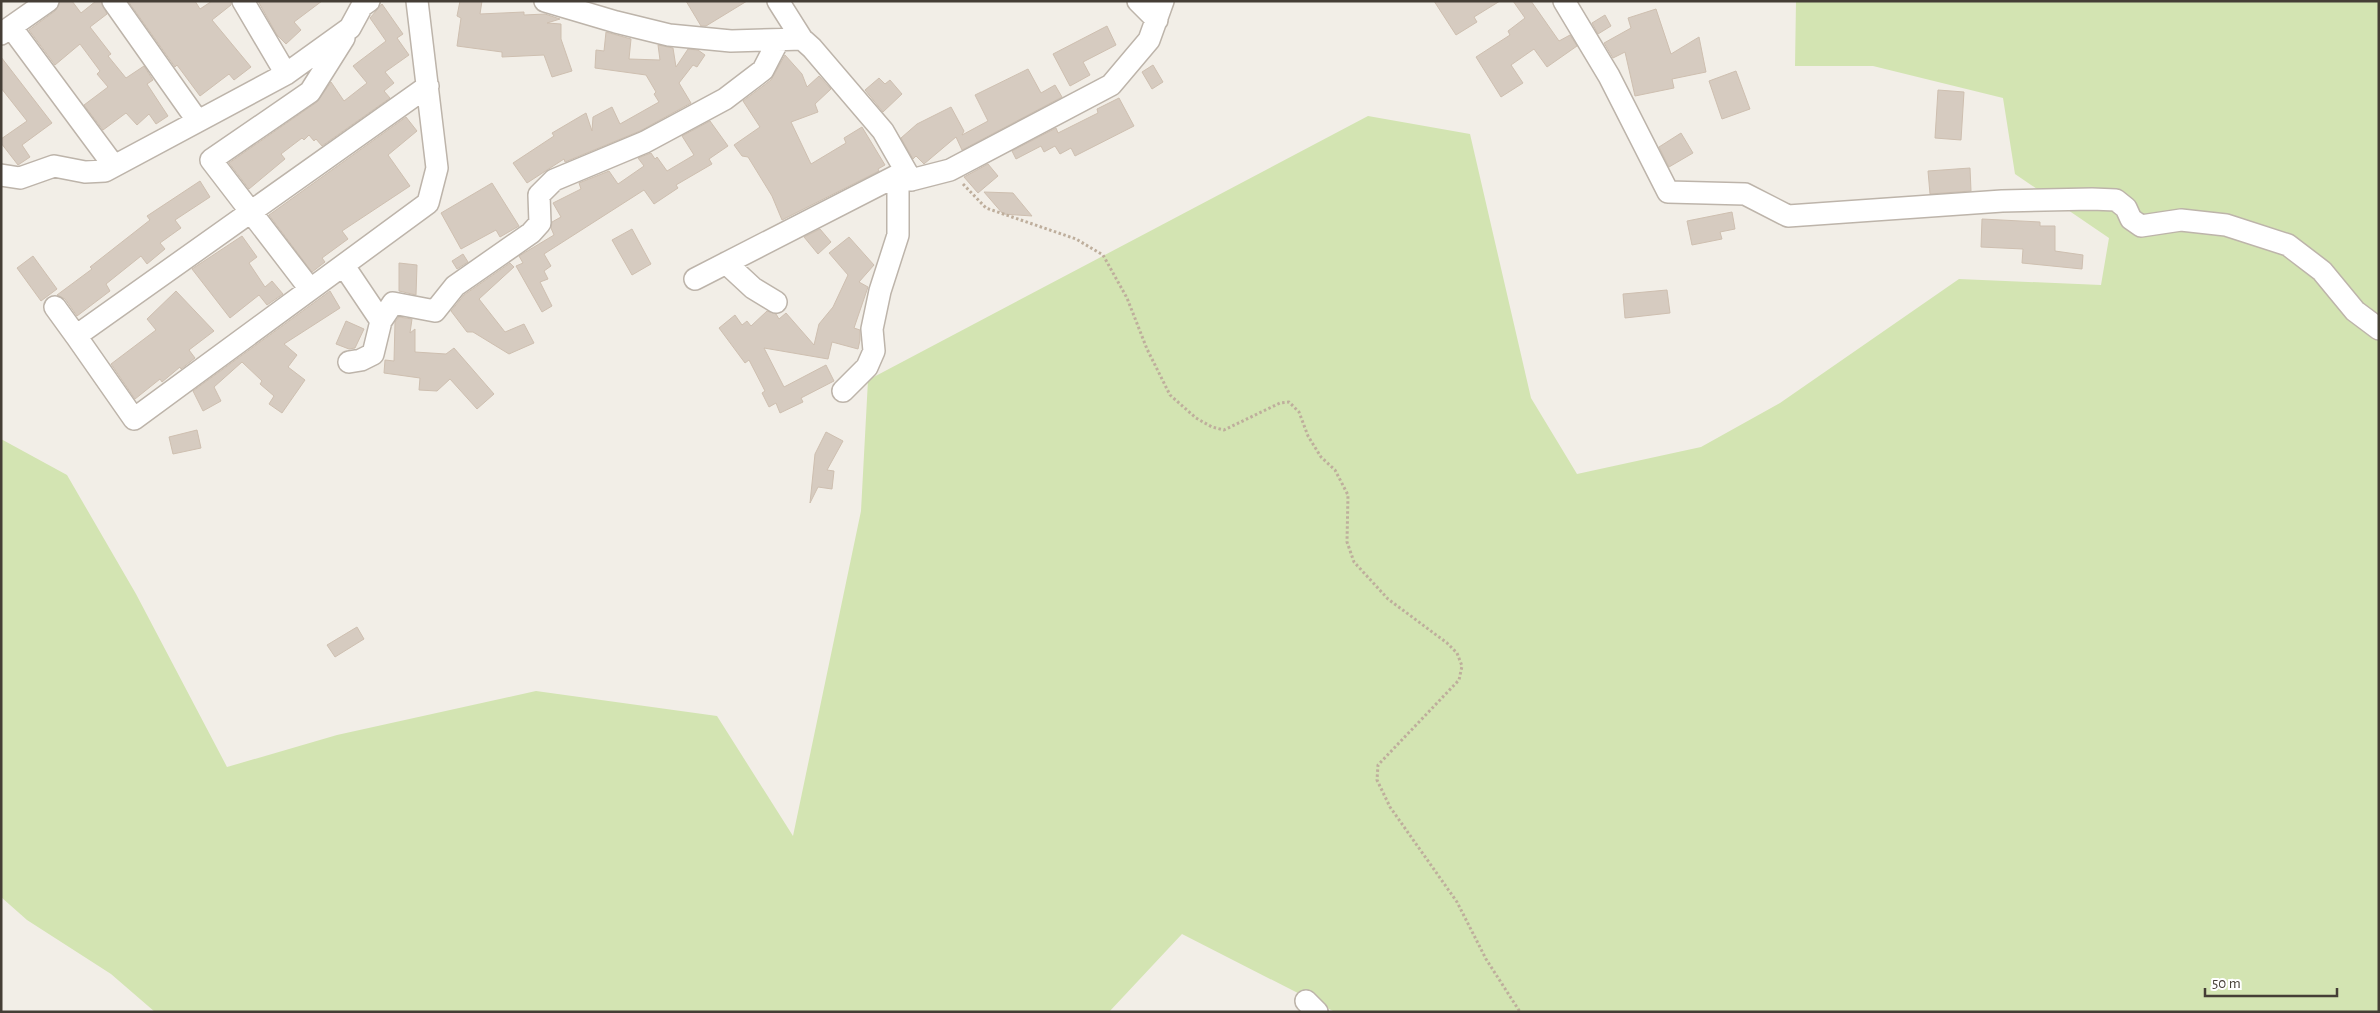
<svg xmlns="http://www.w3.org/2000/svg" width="2380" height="1013" viewBox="0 0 2380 1013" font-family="'Alegreya Sans',sans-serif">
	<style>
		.green { fill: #d3e4b2 }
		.building { fill: #d6cbc0; stroke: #cebfb0 }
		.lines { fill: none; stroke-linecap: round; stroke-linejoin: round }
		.minor-casing { stroke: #bdb4aa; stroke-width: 24 }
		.path { stroke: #beae9c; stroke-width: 3; stroke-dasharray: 2.5 2.5; stroke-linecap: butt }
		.minor { stroke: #fff; stroke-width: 21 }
	</style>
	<rect width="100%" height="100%" fill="#f2eee7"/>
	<path class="green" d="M1796,1H2379V1012H1335L1182,934L1109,1012H155L111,974L27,920L1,897V439L67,475L136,594L227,767L337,735L536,691L717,716L793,836L861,511L868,380L1368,116L1470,134L1531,398L1577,474L1701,447L1780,403L1959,279L2101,285L2109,238L2015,174L2003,98L1873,66H1795Z"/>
	<path class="building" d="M60,1H72L81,13L96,1H101L107,14L90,27L111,54L108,56L126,78L144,66L153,80L147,84L168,116L156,124L149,114L137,125L126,113L103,130L84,105L108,87L97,74L100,71L80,44L55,65L29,30L55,11Z
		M128,1H195L200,9L212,1H231V5L212,20L251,67L234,80L229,74L200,96L177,65L175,67Z
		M258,1H322L294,22L301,30L286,44L277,35Z
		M460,1H482L480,14L524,12V15L545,14L560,19L547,23L561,24V39L572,71L552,77L544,55L502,57V52L457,46L461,18L457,16Z
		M686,1H747L706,26H701Z
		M1434,1H1500L1474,17L1477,22L1456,35Z
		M1513,1H1531L1559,41L1570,35L1577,46L1547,67L1534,49L1511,65L1523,83L1501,97L1476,57L1510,35L1508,31L1525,18Z
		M382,4L403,34L397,38L409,55L385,72L394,83L384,91L390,98L322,146L316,139L314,141L309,135L304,140L302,138L281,154L285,159L249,189L229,163L317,102L331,82L344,101L367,83L353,66L386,41L370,18Z
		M1656,9L1671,54L1699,37L1706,72L1672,79L1674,88L1635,96L1625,52L1613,58L1604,43L1631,28L1628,18Z
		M1605,15L1611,26L1598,34L1592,23Z
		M1107,26L1116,45L1083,62L1090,75L1070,86L1053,54Z
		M606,32L631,39L629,59L660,60L658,45L673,48L676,67L688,49L698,50L705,55L697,67L693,65L679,83L691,103L640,131L565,162L564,159L527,183L513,163L554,136L552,133L586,113L592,131L593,117L612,107L620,124L659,102L654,94L656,92L646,75L595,68L596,50L604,51Z
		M785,55L802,74L807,87L819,76L831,89L815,104L818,112L791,122L811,164L846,143L844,138L862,127L885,165L878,169L879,171L782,220L772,196L748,157L742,156L734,145L760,127L743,101L771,80Z
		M1,57L52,123L22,145L30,157L18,165L1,143V139L27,121L1,88Z
		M1153,65L1163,82L1152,89L1142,72Z
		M1028,69L1041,93L1055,85L1062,97L962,150L956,137L924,164L916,156L913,159L901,138L917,124L951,107L964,131L962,135L988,121L975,95Z
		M1736,71L1750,109L1722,119L1709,81Z
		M879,78L885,84L890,80L902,94L883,112L865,90Z
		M1938,90L1964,92L1961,140L1935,138Z
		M1119,98L1134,126L1075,156L1071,148L1060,154L1055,146L1044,152L1041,146L1016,159L1012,151L1056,128L1058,133L1098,113L1097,109Z
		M406,117L417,131L388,155L410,186L342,231L348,239L322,258L325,262L312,272L269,215Z
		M710,121L728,146L709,159L712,164L676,185L678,188L654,204L644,190L544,254L551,266L544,271L548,279L540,282L552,306L542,312L516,266L523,263L519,256L554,235L551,228L552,222L561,217L553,203L581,189L579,183L609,171L618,184L644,166L638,158L651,153L655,159L657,157L667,171L694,155L682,136Z
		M1681,133L1693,153L1669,167L1659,147Z
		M988,164L998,176L978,193L964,177Z
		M1970,168L1971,191L1930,194L1928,171Z
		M200,181L210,197L175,220L181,228L160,243L165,249L147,264L141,256L106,284L110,291L77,316L65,299L57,295L92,269L90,267L150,220L147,216Z
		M492,183L519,226L500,237L496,230L461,249L441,213Z
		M984,192L1013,193L1032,216L1003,214Z
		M1732,212L1735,229L1720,232L1722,239L1692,245L1687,221Z
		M1982,219L2040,222V226H2055V251L2083,255L2082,269L2022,263L2023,249L1981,247Z
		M632,229L651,264L632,275L612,240Z
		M820,229L831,242L818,254L804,237Z
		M242,236L257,257L249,263L265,287L272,281L283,294L267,305L259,295L230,318L192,269Z
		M849,237L874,265L859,282L868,287L854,328L860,330V340L858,349L832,342L828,359L764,348L784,387L826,365L834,381L801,398L803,402L780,413L776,403L769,407L762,393L765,391L749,360L745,363L719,328L735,315L742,325L747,321L751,326L767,311L776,314L779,319L786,313L814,345L819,324L833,307L848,275L829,253Z
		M463,254L468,262L457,269L452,261Z
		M33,256L57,289L41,301L17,268Z
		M399,263L417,265L416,295L399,291Z
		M510,263L514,267L479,299L505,332L524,324L534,343L509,354L473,332H467L451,311L464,295Z
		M1667,290L1670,313L1625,318L1623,294Z
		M176,291L214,331L189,350L195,358L181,369L180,367L162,382L160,379L135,399L111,364L156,330L147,319Z
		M330,291L340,308L284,344L297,355L288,367L305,380L282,413L269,404L274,396L260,384L262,381L242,362L214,387L221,401L203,411L193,391Z
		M399,317L412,319L410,333L415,329V352L446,354L454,348L494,394L477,409L450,379L437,391L419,390L420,378L384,373L385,360L394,361L395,322Z
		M346,321L364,329L355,348L349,349L336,344Z
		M197,430L201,448L173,454L169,437Z
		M826,432L843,441L827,470L834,471L832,489L818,487L810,503L815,454Z
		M357,627L364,639L335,657L327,645Z"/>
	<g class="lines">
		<g class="minor-casing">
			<path id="minor" d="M113,1L197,120
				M243,1L286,74
				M417,1L437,168L428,203L134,419L76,336L428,86
				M545,1L616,22L669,35L731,41L802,39
				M778,1L802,39L812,48L883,131L911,180
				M1138,1L1157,20
				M1564,1L1609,76L1668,192L1745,194L1788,216L2002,201L2092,199L2116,200L2126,208L2131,219L2141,226L2181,220L2226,225L2288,245L2322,271L2355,311L2379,329
				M11,27L114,166
				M1,34L48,1
				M1,175L20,178L54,166L85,172L105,171L286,74L350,28L362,6L369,1
				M726,263L753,288L776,302
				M344,266L381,321L393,303L435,311L455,286L531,233L540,223L539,195L554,180L645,142L725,99L763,70L778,41
				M695,279L898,175L911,180L950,170L1111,85L1149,40L1163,1
				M310,289L211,160L310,92L344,38
				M55,307L76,336
				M349,362L361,360L373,354L381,321
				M843,391L867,367L874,351L872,329L880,291L898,235V175
				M1306,1001L1317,1012"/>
		</g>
		<path class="path" d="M963,184L986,208L1076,239L1103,255L1127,298L1147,349L1170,395L1196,418L1212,427L1224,430L1280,403L1289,402L1299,412L1308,436L1321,457L1335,470L1348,495L1347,542L1354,562L1388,599L1447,643L1457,653L1462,666L1459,680L1378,765L1377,780L1390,807L1457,902L1486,959L1520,1012"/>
		<use href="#minor" class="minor"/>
	</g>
	<rect width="2380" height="1013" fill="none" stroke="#453e36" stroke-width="5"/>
	<path d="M2205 988v8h132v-8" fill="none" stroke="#453e36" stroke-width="2.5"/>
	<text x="2212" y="988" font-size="15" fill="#453e36" stroke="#ffffff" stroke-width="4" paint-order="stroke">50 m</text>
</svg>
